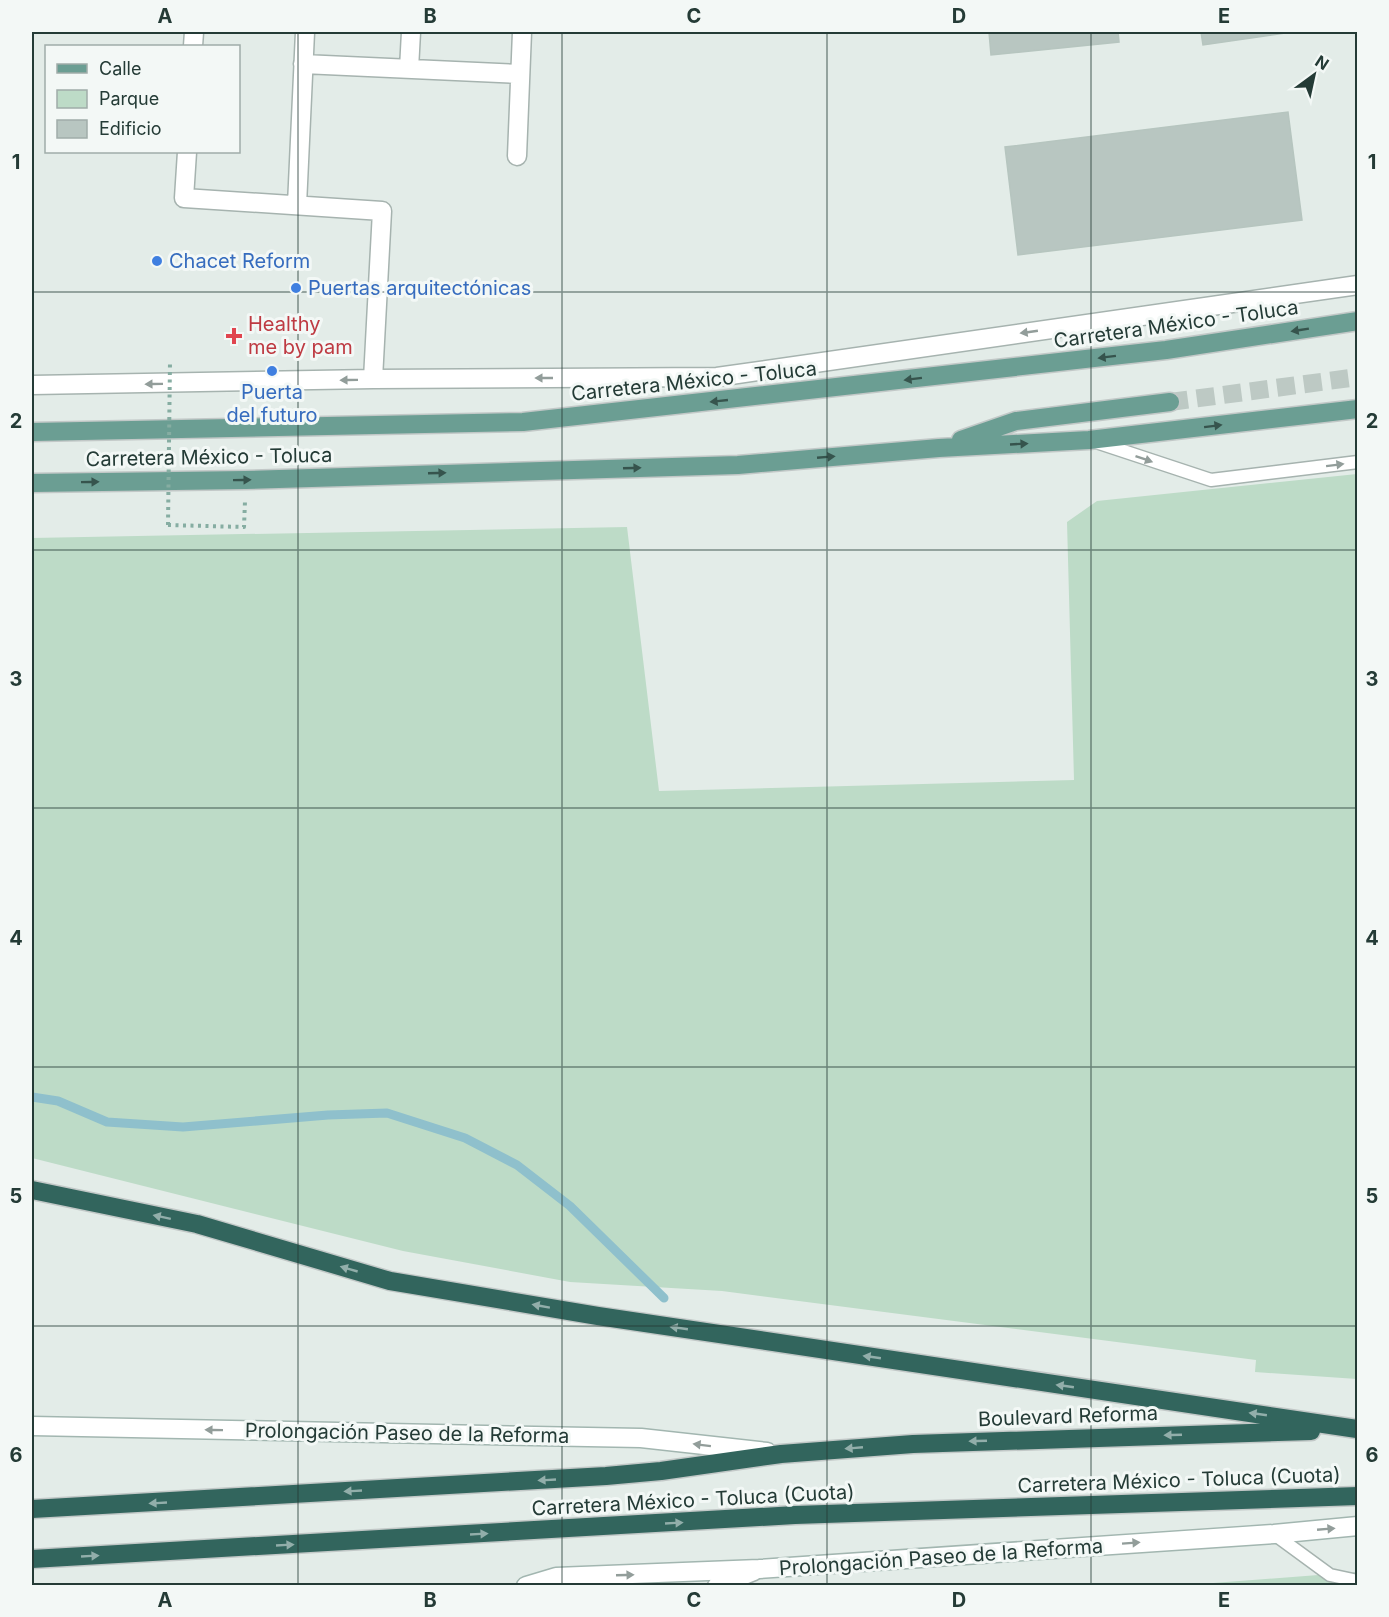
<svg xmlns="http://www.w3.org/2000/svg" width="1389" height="1617" viewBox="0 0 1389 1617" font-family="Inter,sans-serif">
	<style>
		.green { fill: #bddbc7 }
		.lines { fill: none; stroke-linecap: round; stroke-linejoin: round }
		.stream { stroke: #8fc0cc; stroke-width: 9 }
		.building { fill: #b8c6c1; stroke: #b6c5bf; stroke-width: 1.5 }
		.primary-tunnel { stroke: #bdc9c4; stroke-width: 18; stroke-dasharray: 18 9; stroke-linecap: butt }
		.service-casing { stroke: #a6b3af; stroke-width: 15 }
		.minor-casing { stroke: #a6b3af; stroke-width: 21 }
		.tertiary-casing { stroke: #a6b3af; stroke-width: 21 }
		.secondary-casing { stroke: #a2b6b0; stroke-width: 21 }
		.primary-casing { stroke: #c2c8c7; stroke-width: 21 }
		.motorway-casing { stroke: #c2c8c7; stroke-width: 21 }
		.path { stroke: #86ada2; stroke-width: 4; stroke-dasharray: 3 4.5; stroke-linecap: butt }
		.service { stroke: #fff; stroke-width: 12 }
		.minor { stroke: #fff; stroke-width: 18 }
		.tertiary { stroke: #fff; stroke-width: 18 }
		.secondary { stroke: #fff; stroke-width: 18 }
		.primary { stroke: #6b9e93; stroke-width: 18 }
		.motorway { stroke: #32655d; stroke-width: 18 }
		.path-bridge { stroke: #86ada2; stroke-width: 4; stroke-dasharray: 3 4.5; stroke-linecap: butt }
		.oneway { fill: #36544d }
		.oneway2 { fill: #929d9a }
		.oneway3 { fill: #92aeaa }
		.grid { fill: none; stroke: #243b36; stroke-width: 1.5; stroke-opacity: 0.55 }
		.shop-dot { fill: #3f7fe0; stroke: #f3f8f6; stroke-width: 2 }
		.health-dot { fill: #e0444e; stroke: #f3f8f6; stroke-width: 2 }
		.labels { text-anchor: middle; stroke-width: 6; stroke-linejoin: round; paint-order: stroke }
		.shop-label { font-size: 20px; fill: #366cbe; stroke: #f3f8f6; text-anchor: start }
		.health-label { font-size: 20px; fill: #be3a42; stroke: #f3f8f6; text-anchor: start }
		.street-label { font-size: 20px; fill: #243b36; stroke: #f3f8f6 }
		.neatline { fill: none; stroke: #243b36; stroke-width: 2 }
		.grid-label { font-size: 20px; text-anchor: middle; font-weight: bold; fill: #243b36 }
	</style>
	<rect width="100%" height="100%" fill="#e3ece8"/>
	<path class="green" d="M1357,474V1379L1255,1372L1256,1360L722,1291L570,1282L403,1251L32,1158V538L627,527L659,791L1074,780L1067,522L1097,501Z
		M1357,1572V1585L1174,1586Z"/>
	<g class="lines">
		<path class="stream" d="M32,1097L58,1101L107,1122L183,1127L328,1115L387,1113L465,1138L517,1165L570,1206L664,1298"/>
	</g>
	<path class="building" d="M989,32H1118L1119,42L991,55Z
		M1201,32H1292L1203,45Z
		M1288,112L1302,220L1018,255L1005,147Z"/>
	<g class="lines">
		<path class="primary-tunnel" d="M1170,402L1358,377"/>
		<g class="service-casing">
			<path id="service" d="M1093,441L1211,480L1358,462
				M1274,1534L1330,1575L1358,1581"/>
		</g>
		<g class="minor-casing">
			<path id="minor" d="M193,46L194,32
				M303,64L520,74
				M409,69L411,32
				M187,152L184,198L382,211L373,379
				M517,156L522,32
				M297,205L305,32
				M32,385L373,379L717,377L1358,285"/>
		</g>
		<g class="tertiary-casing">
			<path id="tertiary" d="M717,1586L754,1571"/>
		</g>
		<g class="secondary-casing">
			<path id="secondary" d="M32,1426L641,1438L767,1452
				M526,1586L556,1577L759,1569L1274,1534L1358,1526"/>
		</g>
		<g class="primary-casing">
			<path id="primary" d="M32,432L523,422L1166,350L1358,321
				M961,440L1016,421L1170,402
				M32,483L245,480L738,465L939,448L1089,440L1358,409"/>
		</g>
		<g class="motorway-casing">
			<path id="motorway" d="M32,1190L197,1224L390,1281L598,1316L1357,1429
				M32,1509L606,1476L661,1471L781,1454L913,1444L1311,1431
				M32,1559L795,1515L1358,1496"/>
		</g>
		<path class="path" d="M168,525L244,527L245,501"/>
		<use href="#service" class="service"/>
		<use href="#minor" class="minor"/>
		<use href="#tertiary" class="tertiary"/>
		<use href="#secondary" class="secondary"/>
		<use href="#primary" class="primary"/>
		<use href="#motorway" class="motorway"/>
		<path class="path-bridge" d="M168,525L170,362"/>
	</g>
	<defs><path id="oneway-solid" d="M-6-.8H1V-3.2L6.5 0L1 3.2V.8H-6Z" transform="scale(1.5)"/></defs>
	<g class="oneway">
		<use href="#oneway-solid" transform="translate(1300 330) rotate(171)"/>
		<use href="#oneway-solid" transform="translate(1107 357) rotate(173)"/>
		<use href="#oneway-solid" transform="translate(913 379) rotate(173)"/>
		<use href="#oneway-solid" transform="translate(719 401) rotate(174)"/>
		<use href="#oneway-solid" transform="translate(1213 426) rotate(-7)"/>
		<use href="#oneway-solid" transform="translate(1019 444) rotate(-3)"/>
		<use href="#oneway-solid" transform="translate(826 457) rotate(-5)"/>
		<use href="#oneway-solid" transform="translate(632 468) rotate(-2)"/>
		<use href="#oneway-solid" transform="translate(437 473) rotate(-2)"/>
		<use href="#oneway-solid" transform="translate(242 480) rotate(-1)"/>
		<use href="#oneway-solid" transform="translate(90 482) rotate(-1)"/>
	</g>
	<g class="oneway2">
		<use href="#oneway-solid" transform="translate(1029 332) rotate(172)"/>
		<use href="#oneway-solid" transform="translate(544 378) rotate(180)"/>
		<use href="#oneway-solid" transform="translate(349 380) rotate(179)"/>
		<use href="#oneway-solid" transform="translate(154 384) rotate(179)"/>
		<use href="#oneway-solid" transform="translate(1144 459) rotate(19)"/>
		<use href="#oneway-solid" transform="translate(1335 465) rotate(-7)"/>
		<use href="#oneway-solid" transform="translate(214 1430) rotate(-179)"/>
		<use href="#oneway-solid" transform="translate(702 1445) rotate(-173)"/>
		<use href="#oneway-solid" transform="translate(1326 1529) rotate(-5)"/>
		<use href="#oneway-solid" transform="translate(1131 1543) rotate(-4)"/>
		<use href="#oneway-solid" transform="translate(625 1575) rotate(-2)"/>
	</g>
	<g class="oneway3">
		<use href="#oneway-solid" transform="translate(162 1217) rotate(-168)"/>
		<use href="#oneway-solid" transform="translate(349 1269) rotate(-164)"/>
		<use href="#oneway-solid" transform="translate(541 1306) rotate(-170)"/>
		<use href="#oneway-solid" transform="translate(679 1328) rotate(-172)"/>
		<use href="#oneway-solid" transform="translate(872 1357) rotate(-172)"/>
		<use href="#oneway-solid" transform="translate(1065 1386) rotate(-172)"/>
		<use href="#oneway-solid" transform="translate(1258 1414) rotate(-172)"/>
		<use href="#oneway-solid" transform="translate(1173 1435) rotate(178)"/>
		<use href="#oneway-solid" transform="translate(978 1441) rotate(178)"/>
		<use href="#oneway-solid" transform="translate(854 1448) rotate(175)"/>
		<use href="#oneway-solid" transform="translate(547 1480) rotate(177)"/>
		<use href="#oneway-solid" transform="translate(353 1491) rotate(177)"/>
		<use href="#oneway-solid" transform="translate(158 1503) rotate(177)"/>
		<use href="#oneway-solid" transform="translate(674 1523) rotate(-3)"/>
		<use href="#oneway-solid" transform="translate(479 1534) rotate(-3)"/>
		<use href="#oneway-solid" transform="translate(285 1545) rotate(-3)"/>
		<use href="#oneway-solid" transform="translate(90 1556) rotate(-3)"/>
	</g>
	<path class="grid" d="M298,32V1586M562,32V1586M827,32V1586M1091,32V1586M32,292H1358M32,550H1358M32,808H1358M32,1067H1358M32,1326H1358"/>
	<g class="shop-dot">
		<circle cx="157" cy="261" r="6"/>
		<circle cx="296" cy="288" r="6"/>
		<circle cx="272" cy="371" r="6"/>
	</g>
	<path class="health-dot" d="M231 327h6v6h6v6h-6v6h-6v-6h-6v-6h6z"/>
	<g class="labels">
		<g class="shop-label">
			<text x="169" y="268">Chacet Reform</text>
			<text x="308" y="295">Puertas arquitectónicas</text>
			<text x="272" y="399" text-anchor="middle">Puerta<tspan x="272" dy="23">del futuro</tspan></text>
		</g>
		<g class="health-label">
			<text x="248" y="331">Healthy<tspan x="248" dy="23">me by pam</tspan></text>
		</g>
		<g class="street-label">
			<text transform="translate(1176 324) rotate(-8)" y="7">Carretera México - Toluca</text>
			<text transform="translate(694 381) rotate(-6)" y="7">Carretera México - Toluca</text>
			<text transform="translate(209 457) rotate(-1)" y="7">Carretera México - Toluca</text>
			<text transform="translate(1068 1416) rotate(-2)" y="7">Boulevard Reforma</text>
			<text transform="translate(407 1433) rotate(1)" y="7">Prolongación Paseo de la Reforma</text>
			<text transform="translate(1179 1480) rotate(-2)" y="7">Carretera México - Toluca (Cuota)</text>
			<text transform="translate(693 1500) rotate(-3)" y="7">Carretera México - Toluca (Cuota)</text>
			<text transform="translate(941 1557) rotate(-4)" y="7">Prolongación Paseo de la Reforma</text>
		</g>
	</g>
	<rect width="1389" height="1617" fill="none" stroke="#f3f8f6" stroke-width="66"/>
	<rect x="45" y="45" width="195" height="108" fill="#f3f8f6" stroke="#a0aca9" stroke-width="1.5"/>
	<rect x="57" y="64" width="30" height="9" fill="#6b9e93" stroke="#a0aca9" stroke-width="1.5"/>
	<text x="99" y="75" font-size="18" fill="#243b36">Calle</text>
	<rect x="57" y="90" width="30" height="18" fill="#bddbc7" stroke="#a0aca9" stroke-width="1.5"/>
	<text x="99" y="105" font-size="18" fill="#243b36">Parque</text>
	<rect x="57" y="120" width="30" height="18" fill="#b8c6c1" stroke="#a0aca9" stroke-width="1.5"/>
	<text x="99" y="135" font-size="18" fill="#243b36">Edificio</text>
	<g transform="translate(1314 75) rotate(33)" stroke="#f3f8f6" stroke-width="4.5" paint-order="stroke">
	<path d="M0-4.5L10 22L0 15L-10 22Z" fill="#243b36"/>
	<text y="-9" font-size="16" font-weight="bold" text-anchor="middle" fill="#243b36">N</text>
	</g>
	<rect x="33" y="33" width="1323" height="1551" class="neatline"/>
	<g class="grid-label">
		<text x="165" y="23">A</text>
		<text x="430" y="23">B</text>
		<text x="694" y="23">C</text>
		<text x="959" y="23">D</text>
		<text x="1224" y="23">E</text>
		<text x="16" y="169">1</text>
		<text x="1372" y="169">1</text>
		<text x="16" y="428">2</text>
		<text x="1372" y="428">2</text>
		<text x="16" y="686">3</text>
		<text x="1372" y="686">3</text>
		<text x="16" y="945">4</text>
		<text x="1372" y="945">4</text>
		<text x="16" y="1203">5</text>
		<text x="1372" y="1203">5</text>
		<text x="16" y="1462">6</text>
		<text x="1372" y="1462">6</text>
		<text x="165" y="1607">A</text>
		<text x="430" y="1607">B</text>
		<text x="694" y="1607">C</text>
		<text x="959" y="1607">D</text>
		<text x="1224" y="1607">E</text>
	</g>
</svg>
